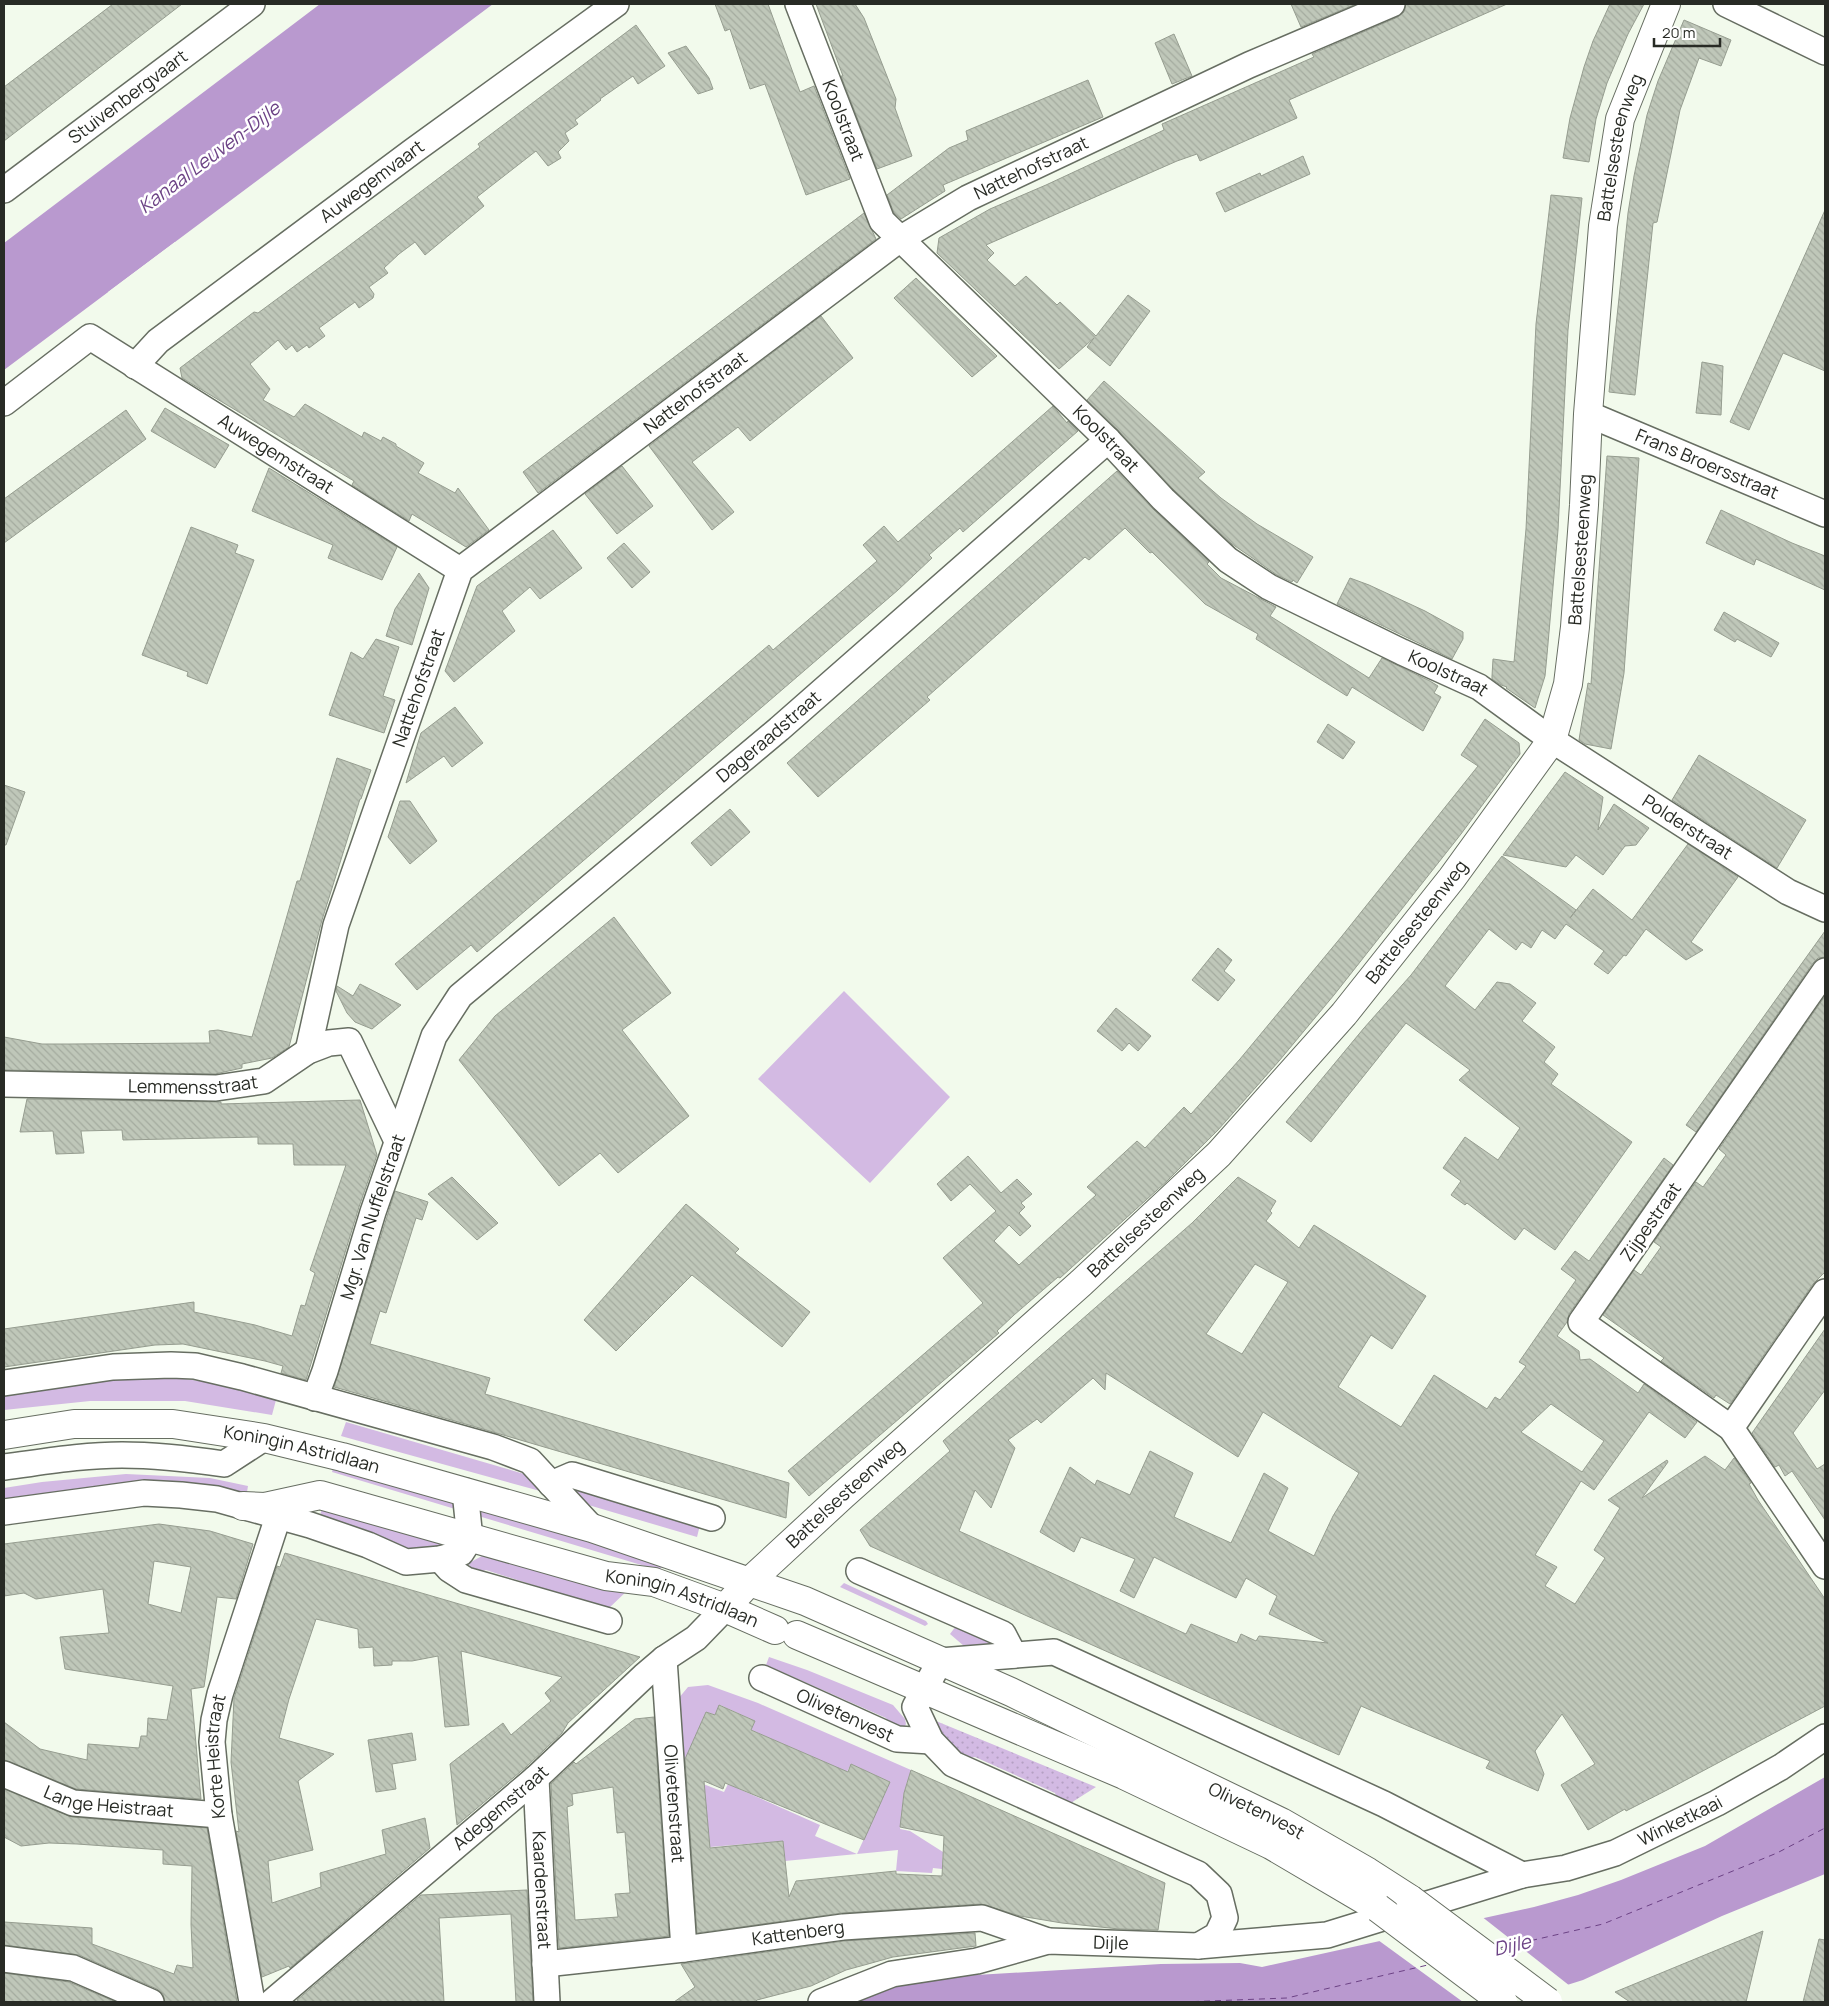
<svg xmlns="http://www.w3.org/2000/svg" width="1829" height="2006" viewBox="0 0 1829 2006" font-family="Manrope,sans-serif">
	<style>
		.grass { fill: #d3bae3 }
		.park { fill: url(#park-dots) }
		.water { fill: #b999cf }
		.pier { fill: #f2faec }
		.lines { fill: none; stroke-linecap: round; stroke-linejoin: round }
		.ferry { stroke: #6c4285; stroke-width: 1; stroke-dasharray: 6 5; stroke-linecap: butt }
		.building { fill: url(#building-back-hatch); stroke: #969d90; fill-rule: evenodd }
		.minor-casing { stroke: #676e62; stroke-width: 28 }
		.secondary-casing { stroke: #676e62; stroke-width: 30 }
		.primary-casing { stroke: #676e62; stroke-width: 30 }
		.minor { stroke: #fff; stroke-width: 25 }
		.secondary { stroke: #fff; stroke-width: 28 }
		.primary { stroke: #fff; stroke-width: 28 }
		.primary-bridge-casing { stroke: #676e62; stroke-width: 30; stroke-linecap: butt }
		.primary-bridge { stroke: #fff; stroke-width: 28 }
		.labels { text-anchor: middle; stroke-width: 5; stroke-linejoin: round; paint-order: stroke }
		.street-label { font-size: 18px; fill: #282b25; stroke: #fff }
		.water-label { font-size: 19px; font-style: italic; fill: #6c4285; stroke: #fff }
	</style>
	<defs>
		<pattern id="park-dots" width="8" height="8" patternUnits="userSpaceOnUse" patternTransform="scale(1.25)"><rect width="8" height="8" fill="#d3bae3"/><path d="M2 2h.1M6 6h.1" fill="none" stroke="#b5a0c3" stroke-width="1.8" stroke-linecap="round"/></pattern>
		<pattern id="building-back-hatch" width="6" height="6" patternUnits="userSpaceOnUse" patternTransform="scale(1.25)"><rect width="6" height="6" fill="#bfc7b9"/><path d="M-1 5l2 2M0 0l6 6M5-1l2 2" fill="none" stroke="#a4ab9f"/></pattern>
	</defs>
	<rect width="100%" height="100%" fill="#f2faec"/>
	<path class="grass" d="M844,991L950,1097L870,1183L758,1079Z
		M171,1377L221,1384L276,1400L272,1415L185,1401H90L4,1410V1396L101,1381Z
		M346,1422L531,1476L541,1487L540,1491L341,1436Z
		M333,1468L578,1539L590,1538L668,1562L660,1569L648,1567L332,1472Z
		M126,1474L210,1478L248,1486L246,1498L4,1506V1488L42,1482Z
		M575,1486L700,1525L697,1537L585,1504L573,1491Z
		M323,1505L450,1542V1548L422,1556L318,1522Z
		M482,1556L494,1558L629,1589L608,1609L486,1570L479,1572L470,1569L469,1563Z
		M844,1583L926,1621L928,1624L925,1626L840,1587Z
		M956,1626L991,1641L989,1648L971,1652L950,1634Z
		M769,1657L807,1670L893,1705L905,1719L906,1724L904,1728L890,1727L886,1718L766,1665Z
		M708,1685L758,1703L911,1770L904,1793L900,1829L910,1831L943,1852L942,1869L933,1868L932,1873L896,1871L898,1850L785,1861L783,1841L710,1847L705,1800L688,1802L685,1777L724,1792L728,1784L820,1825L815,1836L857,1854L890,1782L851,1764L847,1772L751,1730L755,1721L720,1705L715,1715L706,1712L680,1772L678,1699L688,1687Z"/>
	<path class="park" d="M936,1721L1096,1787L1066,1806L1058,1801L1055,1793L975,1757L964,1759L932,1726Z"/>
	<path class="water" d="M320,4H493L4,370V243Z
		M1825,1777V1874L1722,1916L1583,1980L1513,2002H857L885,1988L926,1978L1161,1964L1240,1963L1262,1967L1534,1907L1578,1895L1621,1880L1705,1846Z"/>
	<path class="pier" d="M175,242L176,244L109,294L108,292Z
		M1481,1916L1509,1938L1570,1986L1521,2002H1463L1378,1940Z"/>
	<g class="lines">
		<path class="ferry" d="M1499,1948L1603,1924L1777,1853L1825,1828
			M1182,2002L1287,1998L1432,1964"/>
	</g>
	<path class="building" d="M113,4H182L4,141V87Z
		M715,4H768L800,92L814,86L850,179L806,195L765,84L750,89L730,29L725,31Z
		M816,4H855L864,18L896,99L895,108L912,156L877,169L841,76H843Z
		M1291,4H1356L1301,27Z
		M1406,4H1507L1289,100L1297,118L1200,161L1197,154L1177,161L986,245L994,253L987,260L1015,286L1026,276L1057,305L1060,302L1096,336L1128,295L1150,311L1110,366L1087,347L1094,338L1059,369L937,253L939,238L990,209L1046,185L1164,130L1162,124L1314,57L1312,54L1398,17L1404,12Z
		M1610,4H1644L1628,34L1607,83L1596,119L1589,162L1563,158L1570,118L1584,67L1593,41Z
		M1684,20L1731,40L1721,66L1699,58L1680,110L1657,222L1653,223L1635,395L1609,392L1628,213L1634,176L1647,115L1658,81Z
		M636,25L665,66L638,84L633,76L600,99L601,100L575,120L578,124L565,133L569,141L558,152L561,158L548,166L536,151L477,197L484,206L425,255L415,242L399,254L384,268L388,273L369,287L374,294L373,298L359,308L355,302L319,328L325,336L309,348L307,345L297,352L292,345L286,350L278,340L250,364L270,389L263,400L294,417L305,404L362,437L364,432L381,441L383,437L396,444V446L424,463L418,473L455,493L458,488L489,530L466,547L412,514L409,521L352,485L354,481L182,378L180,368L254,312L258,313L342,251L480,147L478,144Z
		M1174,34L1192,76L1172,84L1155,43Z
		M686,46L709,78L713,89L698,94L668,53Z
		M1088,80L1103,117L943,185L945,191L901,219L894,213L887,195L949,148L968,140L966,131Z
		M1303,156L1310,174L1225,212L1216,193L1260,173L1261,176Z
		M1551,195L1582,198L1568,330L1558,530L1547,655L1545,676L1535,708L1506,688L1507,687L1501,685L1492,679V676L1493,659L1514,662L1526,529L1536,324Z
		M1825,210V371L1783,353L1749,430L1730,422Z
		M864,213L876,239L538,493L523,472Z
		M916,278L997,356L972,377L894,298Z
		M821,316L853,358L750,441L738,427L692,462L734,512L712,530L649,446Z
		M1702,362L1723,366L1721,415L1696,413Z
		M1104,381L1205,472L1198,478L1221,498L1257,524L1313,557L1297,583L1293,580L1292,582L1277,575L1232,544L1173,489L1118,430L1087,400Z
		M1053,406L1067,423L1068,421L1078,431L963,532L960,528L929,555L932,558L898,590L504,929L477,952L471,945L417,990L395,964L769,645L773,650L877,561L863,545L884,526L898,542Z
		M165,408L229,445L215,468L151,431Z
		M126,410L146,439L4,543V499Z
		M1607,456L1639,458L1624,673L1611,749L1585,744L1579,740L1588,683L1591,684Z
		M622,466L653,506L617,534L585,494Z
		M269,468L397,547L382,580L328,558L333,545L252,511Z
		M1117,471L1153,509L1209,562L1207,564L1221,578L1276,607L1270,616L1369,678L1382,658L1430,681L1438,686L1434,693L1441,697L1423,731L1352,687L1347,696L1256,639L1258,634L1205,604L1152,552L1150,553L1125,528L1089,560L1085,557L927,697L930,700L818,797L787,763Z
		M1721,510L1792,543L1825,556V590L1756,559L1754,565L1706,543Z
		M191,527L238,545L235,553L254,560L207,684L187,676L188,672L142,655Z
		M553,530L582,568L540,599L530,587L502,611L515,631L454,682L445,671L477,586Z
		M624,543L650,572L632,588L607,558Z
		M419,573L429,588L412,645L386,636L395,609Z
		M1350,578L1369,585L1425,611L1463,632V639L1452,659L1337,604Z
		M1724,612L1779,643L1771,657L1737,639L1735,642L1714,630Z
		M376,639L399,647L383,696L395,700L384,733L329,715L351,652L363,659Z
		M455,707L483,743L452,767L444,756L406,783L421,733Z
		M1485,719L1519,743L1520,754L1461,834L1334,995L1279,1061L1218,1130L1167,1181L1060,1278L1058,1277L1014,1315L997,1331L999,1333L809,1496L788,1471L983,1303L943,1258L996,1211L970,1184L951,1201L937,1184L968,1156L1001,1193L1017,1179L1032,1194L1021,1203L1025,1207L1019,1213L1031,1226L1020,1236L1009,1225L994,1241L1019,1265L1096,1195L1087,1187L1137,1141L1145,1148L1184,1107L1191,1114L1240,1059L1342,936L1478,766L1461,755Z
		M1328,724L1355,742L1343,759L1317,742Z
		M1699,755L1806,820L1777,868L1672,800Z
		M337,758L371,770L361,799H360L322,920L289,1047L272,1058L242,1064V1068L215,1074L4,1070V1037L42,1044H69L210,1043L209,1031L218,1030L252,1037L297,881H300Z
		M1565,772L1603,797L1598,830L1614,804L1649,828L1636,845L1625,846L1603,875L1576,855L1566,867L1503,855Z
		M4,785L25,792L6,845H4Z
		M400,801H410L437,841L410,864L388,837Z
		M730,809L750,832L711,866L691,843Z
		M1688,844L1738,877L1691,942L1703,950L1686,960L1646,929L1626,956L1624,955L1608,974L1594,964L1604,951L1566,924L1555,939L1542,930L1531,948L1522,942L1516,950L1489,929L1445,986L1475,1010L1497,982L1510,984L1536,1003L1522,1021L1555,1047L1544,1062L1558,1074L1551,1084L1632,1142L1555,1250L1524,1228L1515,1240L1467,1203L1465,1205L1451,1195L1461,1181L1443,1168L1465,1137L1498,1160L1520,1128L1459,1080L1470,1070L1406,1023L1311,1142L1286,1122L1364,1028L1411,975L1502,856L1576,910L1570,918L1593,889L1632,920Z
		M614,917L671,993L622,1030L689,1116L618,1173L600,1153L559,1186L459,1060L495,1016Z
		M1825,931V957L1818,958L1813,963L1696,1132L1686,1125Z
		M1218,948L1232,960L1224,971L1235,980L1218,1001L1192,980Z
		M360,984L401,1005L372,1029L355,1022L347,1013L336,991L337,986L353,996Z
		M1825,996V1272L1813,1284L1730,1404L1716,1395L1714,1398L1661,1361L1664,1358L1603,1315L1634,1270L1641,1275L1661,1247L1654,1242L1696,1182L1703,1187L1726,1155L1719,1149Z
		M1116,1008L1151,1036L1138,1051L1129,1043L1122,1051L1097,1031Z
		M27,1099L221,1102V1104L360,1100L377,1155L359,1207L306,1380L281,1373L283,1366L265,1361L183,1344L155,1345L4,1367V1329L194,1302V1312L255,1325L292,1336L301,1305L305,1306L315,1273L310,1270L346,1165H294L293,1144H258V1137L123,1140L122,1130L81,1131L84,1153L56,1154L53,1131L20,1132Z
		M1664,1158L1673,1165L1569,1314L1567,1322L1557,1336L1579,1351L1580,1360L1590,1359L1638,1393L1644,1384L1697,1422L1685,1438L1649,1412L1594,1490L1581,1481L1535,1555L1557,1567L1545,1586L1575,1604L1605,1558L1594,1550L1620,1508L1608,1500L1667,1460L1668,1462L1642,1498L1705,1456L1725,1470L1734,1458L1751,1483L1749,1484L1758,1500L1825,1599V1706L1667,1790L1626,1811L1625,1809L1588,1830L1561,1785L1595,1764L1562,1714L1535,1751L1544,1774L1538,1791L1486,1768L1490,1761L1361,1706L1339,1755L870,1546L860,1530L950,1451L943,1441L1192,1223L1238,1177L1276,1201L1270,1211L1272,1213L1266,1221L1299,1248L1314,1225L1426,1296L1392,1349L1371,1335L1338,1387L1401,1427L1434,1375L1487,1409L1495,1397L1500,1400L1526,1366L1519,1362L1576,1280L1561,1269L1575,1251L1589,1261ZM1255,1264L1288,1282L1242,1354L1206,1334ZM1106,1373L1238,1457L1263,1412L1359,1473L1333,1516L1314,1556L1268,1531L1288,1488L1264,1473L1231,1543L1174,1517L1193,1473L1150,1451L1130,1495L1097,1480L1095,1485L1070,1467L1040,1532L1074,1552L1081,1537L1135,1559L1120,1591L1134,1598L1154,1557L1236,1598L1246,1578L1277,1596L1269,1614L1328,1643L1259,1636L1256,1641L1241,1634L1237,1643L1191,1624L1186,1634L959,1531L975,1490L991,1508L1015,1448L1008,1440L1037,1419L1041,1423L1093,1378L1105,1390ZM1551,1404L1604,1441L1582,1472L1521,1432Z
		M452,1177L498,1223L477,1240L428,1194Z
		M395,1191L428,1202L422,1220L416,1218L386,1313L380,1311L370,1344L490,1378L485,1394L789,1483L786,1518L476,1427L334,1387Z
		M686,1204L739,1249L735,1253L810,1312L782,1347L692,1275L616,1351L584,1320Z
		M1825,1329V1390L1793,1433L1817,1469L1825,1464V1520L1792,1471L1785,1476L1779,1465L1775,1467L1752,1433Z
		M159,1524L210,1531L253,1544L236,1599L217,1597L204,1687L191,1689L201,1799L76,1789L4,1760V1722L40,1749L87,1760L88,1744L139,1748L141,1736H147L148,1718L167,1720L173,1686L65,1669L60,1637L109,1633L103,1589L36,1599L24,1593L4,1596V1544ZM154,1561L191,1567L181,1613L148,1604Z
		M285,1553L640,1657L568,1723L562,1733L526,1767L457,1825L450,1764L503,1723L511,1735L551,1701L545,1693L562,1677L461,1651L469,1725L445,1727L438,1656L412,1661H392V1665L374,1666L373,1647L359,1648L358,1629L316,1619L289,1699L279,1738L334,1754L298,1781L313,1850L268,1861L272,1903L321,1887L320,1873L386,1854L382,1830L425,1818L430,1848L290,1968L289,1966L262,1977L236,1831L239,1832L231,1762L234,1698L277,1566L280,1567Z
		M719,1705L755,1721L751,1730L848,1772L851,1764L890,1782L864,1840L725,1783L723,1789L704,1781L710,1848L783,1841L789,1897L796,1881L896,1871V1874L942,1876L944,1836L900,1827L904,1793L911,1770L1165,1883L1158,1930L1119,1929L1062,1923L1020,1916L981,1904L842,1913L697,1933L685,1759L706,1712L715,1715Z
		M654,1717L669,1936L559,1948L551,1784L574,1762L576,1764L635,1719ZM613,1787L617,1833L625,1832L630,1893L615,1894L618,1917L575,1920L567,1807L573,1805L572,1794Z
		M412,1733L416,1760L392,1764L396,1789L376,1792L368,1740Z
		M4,1789L72,1817L207,1828L237,2002H165L163,1994L157,1989L79,1955L4,1945V1922L92,1928V1944L174,1974L177,1965L193,1968L191,1924L192,1866L163,1864V1850L77,1844L49,1843L21,1846L4,1837Z
		M527,1890L533,2002H516L511,1914L439,1918L444,2002H298L297,2000L421,1895Z
		M1763,1931L1746,2002H1630L1615,1992Z
		M975,1933L976,1946L893,1957L868,1964L846,1970L811,1986L757,2000L755,2002H674L695,1987L681,1964L844,1941Z
		M1819,1939L1825,1940V2002H1803Z
		M4,1973L69,1982L116,2002H4Z"/>
	<g class="lines">
		<g class="minor-casing">
			<g id="minor">
				<path id="s1" d="M798,4L882,221L1108,440L1163,499L1228,560L1269,587L1402,652L1479,687L1552,740L1788,892L1825,909"/>
				<path d="M1726,4L1825,52"/>
				<path id="s2" d="M4,190L252,4"/>
				<path id="s3" d="M135,366L158,341L413,151L616,4"/>
				<path id="s4" d="M4,403L90,337L460,570"/>
				<path id="s5" d="M1588,414L1825,514"/>
				<path d="M1825,971L1581,1322L1731,1428L1825,1566"/>
				<path id="s6" d="M308,1051L336,925L460,570L900,239L968,198L1249,65L1392,4"/>
				<path id="s7" d="M4,1084L216,1088L264,1081L308,1051L329,1043L349,1041L397,1141"/>
				<path d="M4,1383L113,1367L171,1365L195,1366L242,1377L493,1447L530,1461L592,1528"/>
				<path id="s8" d="M315,1398L325,1371L373,1212L434,1036L460,996L779,729L1108,440"/>
				<path d="M1731,1428L1825,1292"/>
				<path d="M4,1467C43,1462 82,1455 122,1455C156,1455 190,1459 224,1464L264,1438"/>
				<path d="M551,1484L572,1475L712,1518"/>
				<path d="M4,1512L144,1493L181,1495L217,1499L310,1525L368,1545L406,1562L440,1559L461,1553L470,1539L465,1491"/>
				<path d="M440,1559L449,1569L466,1580L609,1621"/>
				<path d="M859,1571L1003,1634L1014,1655"/>
				<path id="s9" d="M664,1659L684,1949"/>
				<path id="s10" d="M762,1678L897,1739L931,1741"/>
				<path id="s11" d="M4,1774L73,1803L219,1815"/>
				<path id="s12" d="M536,1778L547,2002"/>
				<path d="M1198,1946L1217,1935L1225,1918L1219,1894L1198,1874L953,1764L931,1741L915,1707L940,1661L1054,1652L1384,1804L1522,1875"/>
				<path d="M4,1959L73,1968L151,2002"/>
				<path id="s13" d="M545,1964L684,1949L843,1927L982,1918L1048,1941"/>
				<path id="s14" d="M252,2002L219,1815L212,1742L214,1720L220,1694L278,1517"/>
				<path id="s15" d="M272,2002L536,1778L644,1676L664,1659L696,1638L725,1608"/>
				<path id="s16" d="M821,2002L892,1974L977,1961L1048,1941L1198,1946L1327,1935L1522,1875L1566,1868L1615,1853L1717,1803L1781,1767L1825,1737"/>
			</g>
		</g>
		<g class="secondary-casing">
			<g id="secondary">
				<path id="s17" d="M725,1608L750,1581L842,1496L1081,1283L1219,1154L1344,1014L1452,878L1552,740L1568,684L1575,627L1584,505L1588,414L1603,226L1620,119L1666,4"/>
			</g>
		</g>
		<g class="primary-casing">
			<g id="primary">
				<path id="s18" d="M4,1435L74,1424H173L264,1438L342,1457L592,1528L805,1601L1011,1692L1281,1822L1368,1872L1410,1899"/>
				<path id="s19" d="M243,1506L265,1507L320,1495L606,1576L654,1582L725,1608L775,1630"/>
				<path d="M797,1635L1124,1775L1271,1845L1378,1908"/>
			</g>
		</g>
		<use href="#minor" class="minor"/>
		<use href="#secondary" class="secondary"/>
		<use href="#primary" class="primary"/>
		<g class="primary-bridge-casing">
			<path id="primary-bridge" d="M1410,1899L1548,2002
				M1378,1908L1503,2002"/>
		</g>
		<use href="#primary-bridge" class="primary-bridge"/>
	</g>
	<g class="labels">
		<g class="street-label">
			<text dy="6" stroke="none"><textPath href="#s2" startOffset="155">Stuivenbergvaart</textPath></text>
			<text dy="6" stroke="none"><textPath href="#s1" startOffset="125">Koolstraat</textPath></text>
			<text dy="6" stroke="none"><textPath href="#s17" startOffset="1801">Battelsesteenweg</textPath></text>
			<text dy="6" stroke="none"><textPath href="#s6" startOffset="1205">Nattehofstraat</textPath></text>
			<text dy="6" stroke="none"><textPath href="#s3" startOffset="301">Auwegemvaart</textPath></text>
			<text dy="6" stroke="none"><textPath href="#s6" startOffset="800">Nattehofstraat</textPath></text>
			<text dy="6" stroke="none"><textPath href="#s1" startOffset="545">Koolstraat</textPath></text>
			<text dy="6" stroke="none"><textPath href="#s4" startOffset="328">Auwegemstraat</textPath></text>
			<text dy="6" stroke="none"><textPath href="#s5" startOffset="129">Frans Broersstraat</textPath></text>
			<text dy="6" stroke="none"><textPath href="#s17" startOffset="1396">Battelsesteenweg</textPath></text>
			<text dy="6" stroke="none"><textPath href="#s1" startOffset="965">Koolstraat</textPath></text>
			<text dy="6" stroke="none"><textPath href="#s6" startOffset="380">Nattehofstraat</textPath></text>
			<text dy="6" stroke="none"><textPath href="#s8" startOffset="832">Dageraadstraat</textPath></text>
			<text dy="6" stroke="none"><textPath href="#s1" startOffset="1250">Polderstraat</textPath></text>
			<text dy="6" stroke="none"><textPath href="#s17" startOffset="976">Battelsesteenweg</textPath></text>
			<text dy="6" stroke="none"><textPath href="#s7" startOffset="189">Lemmensstraat</textPath></text>
			<text dy="6" stroke="none"><textPath href="#s8" startOffset="190">Mgr. Van Nuffelstraat</textPath></text>
			<text dy="6" stroke="none"><textPath href="#s17" startOffset="571">Battelsesteenweg</textPath></text>
			<text transform="translate(1651 1222) rotate(-55)" y="6">Zijpestraat</text>
			<text dy="6" stroke="none"><textPath href="#s18" startOffset="301">Koningin Astridlaan</textPath></text>
			<text dy="6" stroke="none"><textPath href="#s17" startOffset="166">Battelsesteenweg</textPath></text>
			<text dy="6" stroke="none"><textPath href="#s19" startOffset="455">Koningin Astridlaan</textPath></text>
			<text dy="6" stroke="none"><textPath href="#s10" startOffset="91">Olivetenvest</textPath></text>
			<text dy="6" stroke="none"><textPath href="#s14" startOffset="249">Korte Heistraat</textPath></text>
			<text dy="6" stroke="none"><textPath href="#s11" startOffset="110">Lange Heistraat</textPath></text>
			<text dy="6" stroke="none"><textPath href="#s9" startOffset="145">Olivetenstraat</textPath></text>
			<text dy="6" stroke="none"><textPath href="#s15" startOffset="300">Adegemstraat</textPath></text>
			<text dy="6" stroke="none"><textPath href="#s18" startOffset="1325">Olivetenvest</textPath></text>
			<text dy="6" stroke="none"><textPath href="#s16" startOffset="888">Winketkaai</textPath></text>
			<text dy="6" stroke="none"><textPath href="#s12" startOffset="112">Kaardenstraat</textPath></text>
			<text dy="6" stroke="none"><textPath href="#s13" startOffset="255">Kattenberg</textPath></text>
			<text dy="6" stroke="none"><textPath href="#s16" startOffset="299">Dijle</textPath></text>
		</g>
		<g class="water-label">
			<text transform="translate(209 157) rotate(-37)" y="7">Kanaal Leuven-Dijle</text>
			<text transform="translate(1512 1945) rotate(-13)" y="7">Dijle</text>
		</g>
	</g>
	<rect width="1829" height="2006" fill="none" stroke="#282b25" stroke-width="10"/>
	<path d="M1654 38v8h66v-8" fill="none" stroke="#282b25" stroke-width="2.5"/>
	<text x="1662" y="38" font-size="15" fill="#282b25" stroke="#ffffff" stroke-width="4" paint-order="stroke">20 m</text>
</svg>
